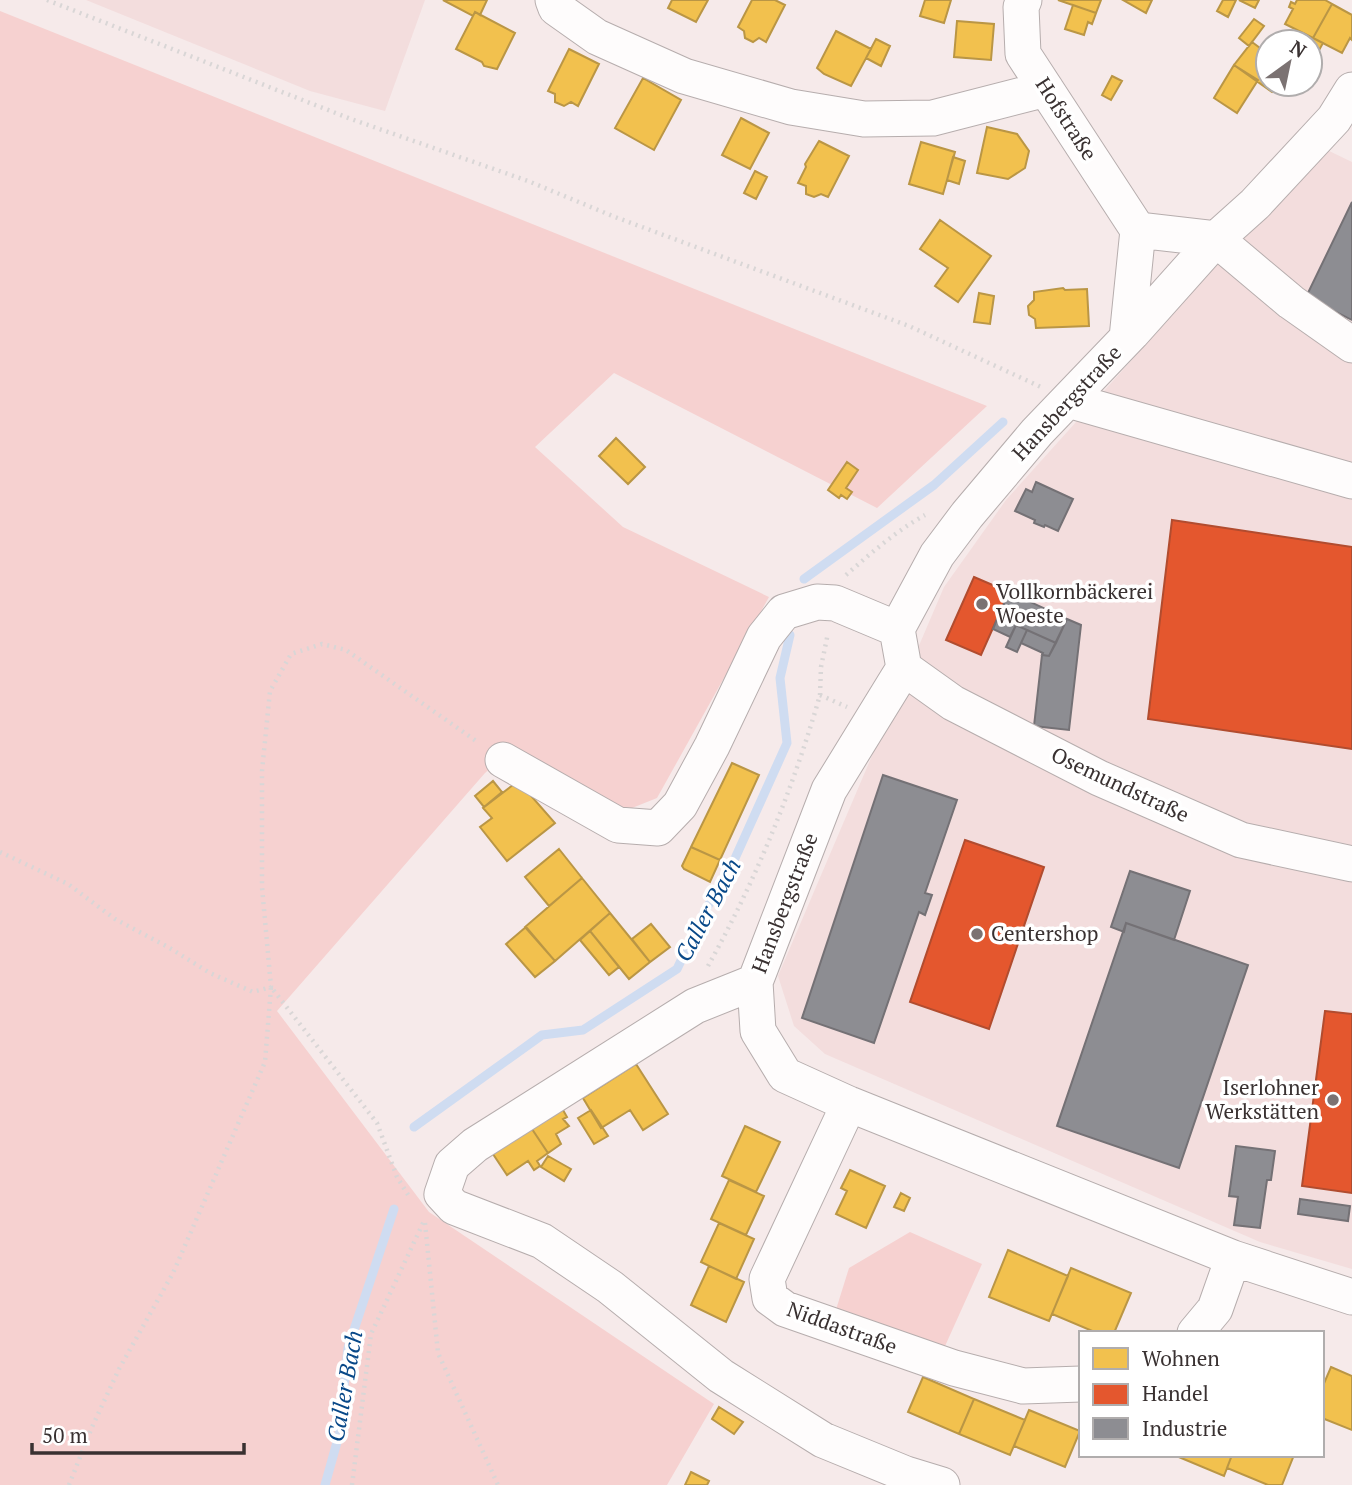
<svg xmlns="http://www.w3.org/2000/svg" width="1352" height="1485" viewBox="0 0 1352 1485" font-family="'PT Serif',serif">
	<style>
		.built { fill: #f3dddd }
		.green { fill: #f6d1d0 }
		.homes { fill: #f2c14e; stroke: #ba9645; stroke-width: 2 }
		.shops { fill: #e4572e; stroke: #b14c2f; stroke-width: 2 }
		.industry { fill: #8d8d92; stroke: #747175; stroke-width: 2 }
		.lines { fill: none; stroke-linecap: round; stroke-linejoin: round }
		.stream { stroke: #cfdcf1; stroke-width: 9 }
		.minor-casing { stroke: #b6adad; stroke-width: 37 }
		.path { stroke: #d9d6d6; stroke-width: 4.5; stroke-dasharray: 2 5; stroke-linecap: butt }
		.minor { stroke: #fefcfc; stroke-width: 35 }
		.poi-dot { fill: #7b7272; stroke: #fff; stroke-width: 2.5 }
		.labels { text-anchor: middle; stroke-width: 7; stroke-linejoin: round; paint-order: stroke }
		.street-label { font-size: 21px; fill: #393131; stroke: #fff }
		.poi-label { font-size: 21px; fill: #393131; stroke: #fff; text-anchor: start }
		.water-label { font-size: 23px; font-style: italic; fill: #084888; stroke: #fff }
	</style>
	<rect width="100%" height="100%" fill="#f6eaea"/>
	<path class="built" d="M86,0H425L385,111L310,91Z
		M1325,149L1352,162V1269L1260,1242L825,1054L794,1026L778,976L944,587L1006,500L1157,332L1216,259Z"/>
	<path class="green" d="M0,11L987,406L877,508L614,373L535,447L623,527L769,597L657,798L632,808L603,805L510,751L485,773L277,1011L429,1212L714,1404L667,1485H0Z
		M910,1232L982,1264L941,1355L834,1316L849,1268Z"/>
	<path class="homes" d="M443,0H487L480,15L475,12L473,16Z
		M672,0H708L696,22L668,8Z
		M752,0H775L785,5L766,42L759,38L753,42L745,38L744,31L738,27Z
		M925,0H951L944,23L920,16Z
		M1058,0H1101L1096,13Z
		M1123,0H1152L1146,13Z
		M1223,0H1236L1228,17L1217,11Z
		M1239,0H1259L1255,8Z
		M1297,0H1325L1332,4L1313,38L1285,24L1293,9L1289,7L1291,2L1295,4Z
		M1332,4L1352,15V40L1350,38L1342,53L1313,38Z
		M1073,5L1096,13L1092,24L1088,22L1084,35L1065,29Z
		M475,12L515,33L497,69L484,66L482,62L456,49Z
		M1254,19L1264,26L1249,46L1239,38Z
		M957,21L994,24L991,60L954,57Z
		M836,31L871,49L851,86L824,74L817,68Z
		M1304,34L1313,38L1310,45V42H1300Z
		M1313,38L1323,43L1311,65L1310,45Z
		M876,39L890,46L881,66L866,58Z
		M1252,42L1268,54V84H1281L1272,92L1234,65Z
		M569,49L599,64L578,106L571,102L564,106L555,102V94L548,91Z
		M1234,65L1258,80L1237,113L1214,98Z
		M1112,76L1122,81L1111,100L1102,95Z
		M643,78L681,100L654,150L615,128Z
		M741,118L769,133L750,169L722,155Z
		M987,127L1017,134L1029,151L1025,168L1008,179L977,173Z
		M819,141L849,156L828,197L821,194L814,197L806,194V186L798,183L806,167L805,164Z
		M921,142L955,152L943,194L909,184Z
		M953,157L965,161L959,184L947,180Z
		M755,171L767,177L756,199L744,193Z
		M940,220L991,256L958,302L935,286L948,268L920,249Z
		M1063,288L1065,290L1087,289L1089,326L1036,328L1035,319L1029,315L1028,306L1034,300V292Z
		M979,293L994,296L990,324L974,322Z
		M616,438L645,467L628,484L599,456Z
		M847,462L858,470L846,488L852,492L847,499L841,495L839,498L828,490Z
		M732,763L759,775L720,860L691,847Z
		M493,781L502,792L484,807L475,796Z
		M518,781L555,823L507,861L480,827L492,818L483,808Z
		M691,847L720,860L710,882L684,869L682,866Z
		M559,849L582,878L549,906L525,877Z
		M582,878L610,913L555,961L525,927Z
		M610,913L650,962L629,979L590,931Z
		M651,924L670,947L650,962L632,939Z
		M526,927L555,961L535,977L506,944Z
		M590,931L619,967L609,975L580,940Z
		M636,1064L668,1114L643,1130L630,1110L601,1128L583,1098Z
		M559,1103L567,1117L563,1119L569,1126L556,1134L561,1144L548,1153L528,1123Z
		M591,1110L608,1136L594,1144L578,1118Z
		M528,1123L548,1153L537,1161L540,1166L534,1170L528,1161L507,1175L489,1148Z
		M745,1126L780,1142L756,1192L722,1176Z
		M548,1156L571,1169L564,1181L541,1167Z
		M850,1170L885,1186L866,1228L836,1214L847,1191L841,1188Z
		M729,1180L764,1196L746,1235L711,1219Z
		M901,1193L910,1198L904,1211L894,1207Z
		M719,1223L754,1239L736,1279L701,1262Z
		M1008,1250L1068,1276L1049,1321L989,1297Z
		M709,1266L744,1282L726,1322L691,1305Z
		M1071,1268L1131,1293L1114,1333H1097L1052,1314Z
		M1331,1367L1352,1376V1430L1322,1418V1388Z
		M923,1377L974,1399L959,1434L908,1412Z
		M974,1399L1025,1420L1010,1455L959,1434Z
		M719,1407L743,1422L734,1434L712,1419Z
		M1029,1410L1080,1431L1065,1467L1014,1446Z
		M1174,1455H1232L1224,1476Z
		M1232,1455H1294L1282,1485H1268L1227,1468Z
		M691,1472L709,1481L707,1485H685Z"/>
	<path class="shops" d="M1172,520L1352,547V749L1148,719Z
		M974,577L1009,592L981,655L946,640Z
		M965,840L1044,867L989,1029L910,1002Z
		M1325,1011L1352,1014V1193L1302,1186Z"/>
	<path class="industry" d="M1352,202V320L1306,297Z
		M1036,482L1073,499L1058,531L1045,525L1044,527L1034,523L1035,520L1015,511L1026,489L1032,492Z
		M1009,592L1067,619L1056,643L998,617Z
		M998,617L1016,625L1010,637L993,629Z
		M1067,619L1081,625L1069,730L1034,726L1042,655L1049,656Z
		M1016,625L1027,630L1017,652L1006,647Z
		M1027,630L1056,643L1049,656L1042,655L1043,653L1021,643Z
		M883,775L957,800L925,893L932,895L925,915L919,912L874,1043L802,1018Z
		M1130,871L1190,891L1174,940L1126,923L1124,932L1111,927Z
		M1126,923L1248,965L1179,1168L1057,1126Z
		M1236,1146L1275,1151L1271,1180H1267L1260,1228L1234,1225L1238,1197L1229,1196Z
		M1300,1199L1350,1206L1348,1221L1298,1214Z"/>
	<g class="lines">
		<path class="stream" d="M804,579L934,485L1003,422
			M414,1127L542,1035L583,1030L677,969L705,911L732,865L787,743L780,678L790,635
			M325,1485L339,1435L348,1348L394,1209"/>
		<g class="minor-casing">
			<path id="minor" d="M553,0L556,8L597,37L684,76L791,107L864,119L933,118L1046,89
				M1024,0L1021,7L1023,54L1138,230L1127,338
				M1352,90L1334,119L1255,204L1216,239L1132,333L1037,432L967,515L937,555L897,629L904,668L829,790L755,982L758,1031L785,1075L849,1104L1233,1258L1352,1297
				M1138,230L1216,239
				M1216,239L1291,302L1352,345
				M1068,400L1352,481
				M904,668L953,703L1099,778L1241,840L1352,864
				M503,760L618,825L658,828L680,805L712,746L764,637L784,612L817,602L835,603L897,629
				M755,982L695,1006L475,1145L452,1165L442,1194L454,1207L542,1241L610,1287L721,1376L823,1440L906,1474L942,1485
				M849,1104L767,1279L770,1298L785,1309L954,1368L1023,1386L1081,1384
				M1195,1333L1215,1309L1233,1258"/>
		</g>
		<path class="path" d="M47,0L351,119L528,181L615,217L909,326L1041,387
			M846,575C871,553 896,531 925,515
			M820,695L821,667L828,633
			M0,852L68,884L115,919L168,947L210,973L253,992L271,987L262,887V771L270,691L291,654L322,644L346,650L479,743
			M708,966C756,880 793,789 820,695L847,707
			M425,1223L438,1353L498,1485
			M69,1485L92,1427L119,1369L173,1273L265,1062L271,987L377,1123L397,1177L410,1198
			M352,1485L371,1334L424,1221"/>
		<use href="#minor" class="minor"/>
	</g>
	<g class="poi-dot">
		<circle cx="982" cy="604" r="7"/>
		<circle cx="977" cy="934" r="7"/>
		<circle cx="1333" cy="1100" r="7"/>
	</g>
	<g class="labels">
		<g class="street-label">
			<text transform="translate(1066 119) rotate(57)" y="7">Hofstraße</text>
			<text transform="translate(1067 403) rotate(-47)" y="7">Hansbergstraße</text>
			<text transform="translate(1120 785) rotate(25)" y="7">Osemundstraße</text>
			<text transform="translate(785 903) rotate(-69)" y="7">Hansbergstraße</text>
			<text transform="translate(842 1328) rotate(20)" y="7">Niddastraße</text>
		</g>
		<g class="poi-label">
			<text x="996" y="599">Vollkornbäckerei<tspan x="996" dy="24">Woeste</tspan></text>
			<text x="991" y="941">Centershop</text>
			<text x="1319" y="1095" text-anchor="end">Iserlohner<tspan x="1319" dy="24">Werkstätten</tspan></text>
		</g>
		<g class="water-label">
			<text transform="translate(708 910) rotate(-62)" y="8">Caller Bach</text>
			<text transform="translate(345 1386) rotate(-80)" y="8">Caller Bach</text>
		</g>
	</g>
	<rect x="1079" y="1331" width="245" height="126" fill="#ffffff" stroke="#b0adad" stroke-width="2"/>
	<rect x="1093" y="1348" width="35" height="21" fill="#f2c14e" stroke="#b0adad" stroke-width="2"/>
	<text x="1142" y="1366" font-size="21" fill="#393131">Wohnen</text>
	<rect x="1093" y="1384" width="35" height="21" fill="#e4572e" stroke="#b0adad" stroke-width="2"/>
	<text x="1142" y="1401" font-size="21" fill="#393131">Handel</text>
	<rect x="1093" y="1418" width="35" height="21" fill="#8d8d92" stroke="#b0adad" stroke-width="2"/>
	<text x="1142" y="1436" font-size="21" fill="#393131">Industrie</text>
	<g transform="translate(1289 63) rotate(33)"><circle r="33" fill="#ffffff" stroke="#b0adad" stroke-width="2"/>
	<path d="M0-5L12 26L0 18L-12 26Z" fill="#7b7272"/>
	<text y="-10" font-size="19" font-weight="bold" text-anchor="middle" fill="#393131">N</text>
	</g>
	<path d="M32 1443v10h212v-10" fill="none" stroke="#393131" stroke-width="3.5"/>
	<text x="42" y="1443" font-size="21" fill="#393131" stroke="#ffffff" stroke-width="5" paint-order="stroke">50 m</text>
</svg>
